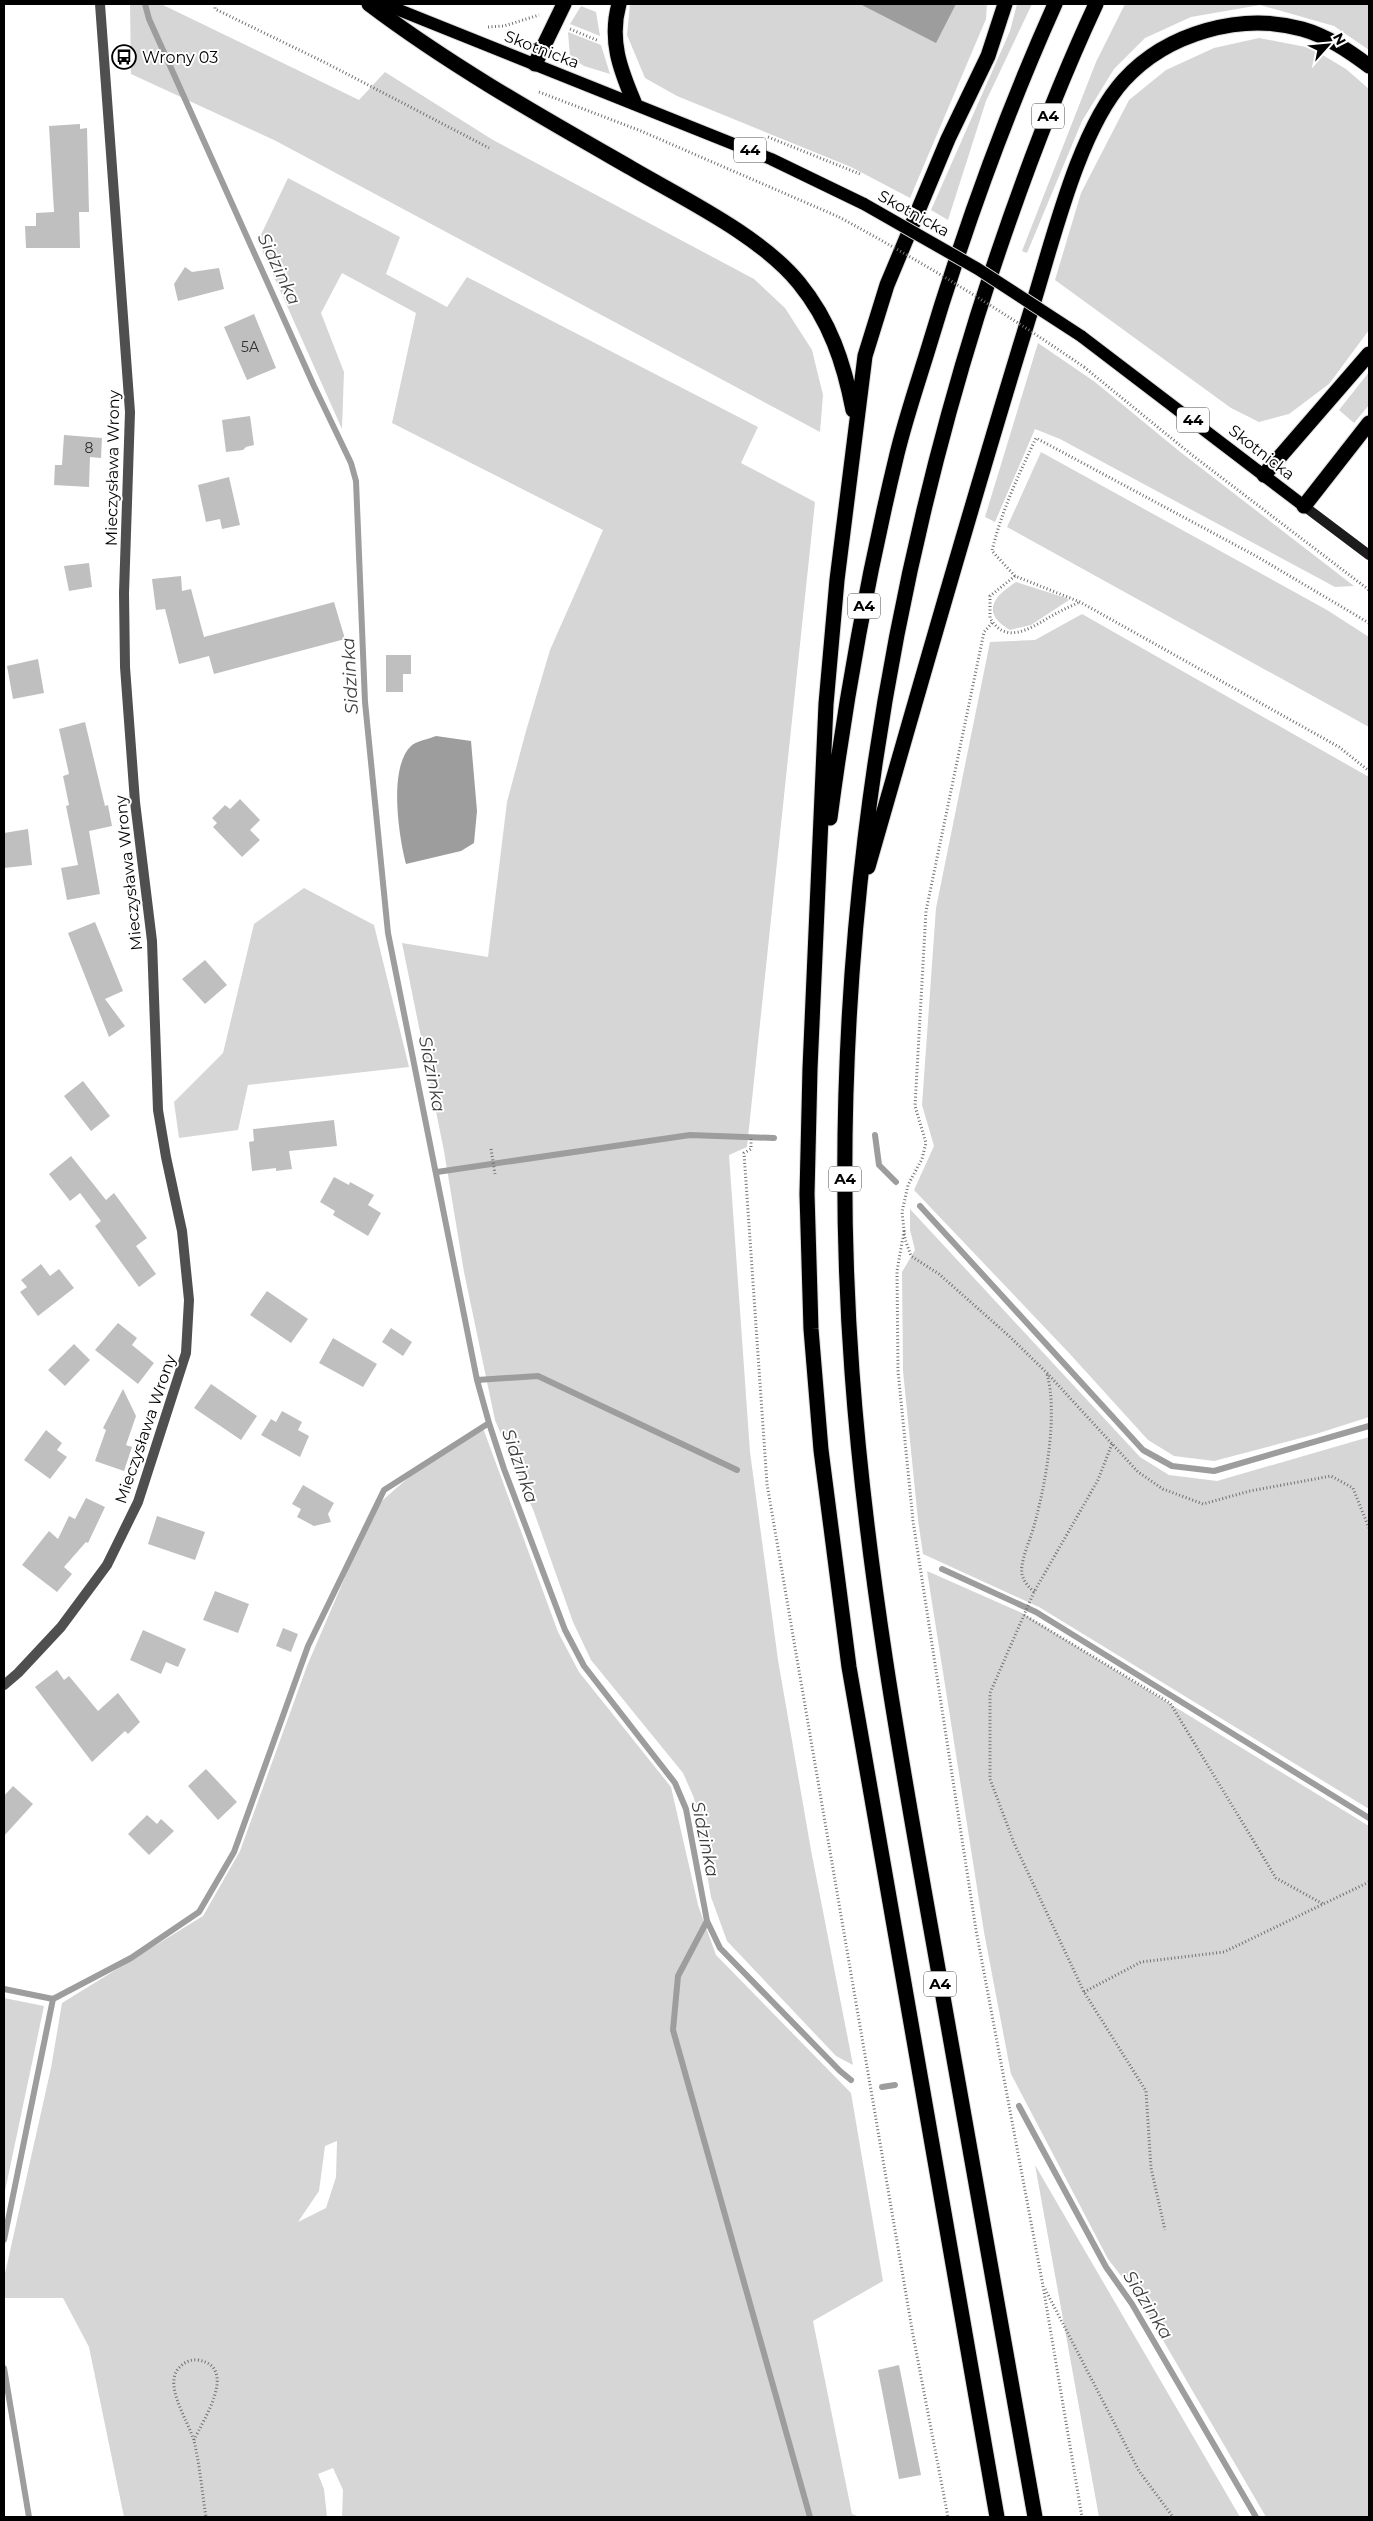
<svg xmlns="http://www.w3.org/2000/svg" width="1373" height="2521" viewBox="0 0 1373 2521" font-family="Montserrat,sans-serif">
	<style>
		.green { fill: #d6d6d6; fill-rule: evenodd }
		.water { fill: #9d9d9d }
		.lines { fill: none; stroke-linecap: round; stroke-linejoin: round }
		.stream { stroke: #9d9d9d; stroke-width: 6 }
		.building { fill: #bfbfbf }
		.primary-casing { stroke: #dbdbdb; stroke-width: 14 }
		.motorway-casing { stroke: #dbdbdb; stroke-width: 17 }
		.path { stroke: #717171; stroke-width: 3; stroke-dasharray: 1 2.5; stroke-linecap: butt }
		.tertiary { stroke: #4f4f4f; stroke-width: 10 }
		.secondary { stroke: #1c1c1c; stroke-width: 10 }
		.primary { stroke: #000; stroke-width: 12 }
		.motorway { stroke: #000; stroke-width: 15 }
		.primary-bridge-casing { stroke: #dbdbdb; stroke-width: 14; stroke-linecap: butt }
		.path-bridge { stroke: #717171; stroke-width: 3; stroke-dasharray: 1 2.5; stroke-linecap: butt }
		.primary-bridge { stroke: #000; stroke-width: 12 }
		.labels { text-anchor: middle; stroke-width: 4; stroke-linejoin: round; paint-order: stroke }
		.number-label { font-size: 14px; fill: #303030 }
		.shield { fill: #fff; stroke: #4c4c4c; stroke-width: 1 }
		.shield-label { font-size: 15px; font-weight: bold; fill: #000 }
		.street-label { font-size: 16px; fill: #000; stroke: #fff }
		.poi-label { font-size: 16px; fill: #000; stroke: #fff; text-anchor: start }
		.water-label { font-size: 18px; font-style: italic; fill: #3e3e3e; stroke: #fff }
	</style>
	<rect width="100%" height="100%" fill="#fff"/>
	<path class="green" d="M130,4H161L359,100L385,72L493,140L754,279L785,308L812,350L823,395L820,432L276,141L131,74Z
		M630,4H987L986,19L910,198L851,167L677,96L645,78L627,35Z
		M1017,4H1032L986,101L948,220L931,210L1010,31Z
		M1125,4H1369V50L1334,26L1260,5L1191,17L1145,38L1114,69L1082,121L1027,253L1022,251L1096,62Z
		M581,6L596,12L600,36L570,24Z
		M568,32L601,45L610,74L584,66L570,57Z
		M1259,38L1311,48L1346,69L1369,89V330L1329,384L1289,414L1259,422L1231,408L1055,280L1081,193L1129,100L1166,70L1214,48Z
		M288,178L400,237L386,274L447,307L467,277L758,427L741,463L815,502L747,1147L729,1155L750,1452L778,1660L811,1850L853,2065L836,2056L727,1941L711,1897L694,1798L683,1773L591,1660L573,1622L534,1512L495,1420L464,1272L444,1151L402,943L488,957L507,802L526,731L550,650L603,530L392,423L416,313L342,273L321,313L344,372L342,429L258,241Z
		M1038,343L1095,382L1179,451L1354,586L1335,587L1060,439L1035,429L995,522L985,517Z
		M1369,372V405L1354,423L1339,410Z
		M1041,452L1327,610L1369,637V727L1007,527Z
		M1016,582L1066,598L1069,600L1031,625L1010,630C980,613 994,596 1016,582Z
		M1082,614L1369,777V1417L1316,1434L1214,1461L1174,1456L1148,1440L1069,1353L914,1190L934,1146L922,1105L936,908L990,642L1035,640Z
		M304,888L374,925L409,1067L248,1085L238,1130L179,1138L174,1102L223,1053L254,924Z
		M910,1209L1140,1457L1169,1475L1217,1481L1369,1437V1809L1039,1607L923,1554L918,1520L903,1371L902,1272L915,1250L910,1230Z
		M483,1428L558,1632L579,1672L671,1787L698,1905L716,1955L851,2093L883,2281L813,2321L852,2514L860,2517H342L343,2490L333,2468L318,2474L324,2489L327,2517H124L89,2347L63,2298H4V2278L51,2068L62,2003L203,1916L240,1851L307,1666L375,1507L409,1477ZM337,2141L336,2177L326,2208L298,2222L319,2191L325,2146Z
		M927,1571L1022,1613L1369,1826V2517H1266L1139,2299L1108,2259L1011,2074L984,1932Z
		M4,1998L44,2006L4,2196Z
		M1035,2165L1240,2517H1099Z"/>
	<path class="water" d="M860,4H956L936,43Z
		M436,736L471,741L477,811L474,843L461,851L406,864C399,837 388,768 411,746C416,741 429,739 436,736Z"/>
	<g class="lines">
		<path class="stream" d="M145,4L149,19L314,386L351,463L356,481L365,702L388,933L477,1380L489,1423L504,1469L565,1630L584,1666L675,1783L686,1809L707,1921L720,1948L840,2071L851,2080
			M875,1135L879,1165L896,1182
			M437,1172L690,1135L774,1138
			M920,1206L1143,1450L1172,1466L1214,1471L1369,1426
			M477,1380L538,1376L737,1470
			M942,1569L1036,1612L1369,1818
			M707,1921L678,1976L673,2030L810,2517
			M4,1989L53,1999
			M882,2087L895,2085
			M1019,2106L1106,2267L1132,2304L1256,2517
			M4,2240L53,1999L131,1958L199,1912L234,1852L308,1646L384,1490L489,1423
			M4,2368L29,2517"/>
	</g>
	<path class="building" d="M80,124V129L87,128L89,212H79L80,248H26L25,226H36V213L54,212L49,126Z
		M185,267L192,272L219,268L224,289L178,301L174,284Z
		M254,314L276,368L247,380L224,327Z
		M250,416L254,445L246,447L243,450L226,452L222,420Z
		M64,435L102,438L101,458L90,457L89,487L54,485L55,465H62Z
		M229,477L240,525L222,529L220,519L206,522L198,485Z
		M89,563L92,587L69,591L64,566Z
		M181,576L182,591L191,589L204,637L334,602L345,639L214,674L209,656L179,664L165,609L156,610L152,579Z
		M386,655H411V674H403V692H386Z
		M38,659L44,693L13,699L7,666Z
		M85,722L105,806L108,805L112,826L89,831L100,894L67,900L61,868L78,865L66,806L69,805L63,776L69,774L59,729Z
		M240,799L260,820L250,830L260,840L242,857L213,827L217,823L212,818L225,805L230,809Z
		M28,829L32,865L4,868V833Z
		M95,922L123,991L105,999L125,1026L109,1037L68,933Z
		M205,960L227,985L205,1004L182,979Z
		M83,1081L110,1116L91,1131L64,1096Z
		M334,1120L337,1146L289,1151L292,1169L276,1171V1168L252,1171L249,1142L254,1141L253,1129Z
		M71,1156L106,1200L114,1193L147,1238L136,1246L156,1274L139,1287L95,1226L101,1221L80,1193L70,1201L49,1174Z
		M334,1177L349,1185L350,1182L374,1195L368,1205L381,1213L368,1236L333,1215L335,1211L320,1202Z
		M41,1264L50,1276L59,1269L74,1288L38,1316L20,1292L27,1287L21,1280Z
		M267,1291L308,1319L291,1343L250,1315Z
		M118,1323L137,1338L132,1345L154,1363L138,1384L95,1350Z
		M391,1328L412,1342L403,1356L382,1342Z
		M333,1338L377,1364L363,1387L319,1363Z
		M74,1344L90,1360L65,1386L48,1370Z
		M211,1384L257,1416L241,1440L194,1408Z
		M123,1389L136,1416L126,1445L132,1447L124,1471L95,1461L106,1430L103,1428Z
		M282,1411L302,1422L298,1430L309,1436L300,1457L261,1435L271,1419L276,1422Z
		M46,1430L62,1443L57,1450L67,1457L50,1479L24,1460Z
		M303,1485L334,1503L328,1514L331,1522L314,1526L297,1517L301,1509L292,1504Z
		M86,1498L105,1507L88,1543L86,1542L64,1567L72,1574L57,1592L22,1565L49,1531L58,1539L69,1516L75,1519Z
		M157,1516L205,1532L195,1560L148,1544Z
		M215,1591L249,1604L238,1633L203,1620Z
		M283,1628L298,1634L291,1652L276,1646Z
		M143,1630L186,1649L178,1667L166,1662L161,1674L130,1660Z
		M57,1670L64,1680L69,1676L98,1711L118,1693L140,1722L128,1734L125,1731L92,1762L35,1687Z
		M206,1769L237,1802L218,1820L188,1786Z
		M13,1786L33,1804L4,1836V1796Z
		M147,1815L157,1824L161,1819L174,1831L149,1855L128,1834Z
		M899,2365L921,2475L899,2479L878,2370Z"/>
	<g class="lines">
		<g class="primary-casing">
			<path id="primary" d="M384,4L771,159L864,204
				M1081,336L1304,506"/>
		</g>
		<g class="motorway-casing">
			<path id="motorway" d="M369,4C451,66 542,117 631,168C684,199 761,236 799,283C830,321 844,363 853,410
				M619,4C609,40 620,69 634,102
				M535,64L564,4
				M1264,475L1369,354
				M1304,506L1369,423
				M830,818C846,696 868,574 897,454C905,421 916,388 926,356C962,235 1004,118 1055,4
				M868,867C922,679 975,491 1033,304C1053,240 1079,129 1124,80C1167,33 1241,12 1302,29C1327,36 1349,51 1369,66
				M997,2517L849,1667L821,1450L811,1329L807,1194L810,1069L826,704L837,580L865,356L887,285L948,139L988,56L1005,4
				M1035,2517C1001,2327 967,2137 934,1946C900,1756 866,1565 852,1372C826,1016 871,658 977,317C1011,210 1049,105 1096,4"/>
		</g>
		<path class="path" d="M215,4V9L326,63L489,148
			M488,27L504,26L539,15
			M570,29L599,41
			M539,92L641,131L839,217
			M768,137L860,174
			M1084,367L1192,455L1369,590
			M1015,576L990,596V618C1005,644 1028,630 1048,618C1058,612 1069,607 1080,602
			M992,623L984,632L926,911L915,1106L926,1143L922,1159L908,1185L902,1212L905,1239L911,1256L939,1274L1009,1336L1047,1373L1138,1472L1163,1489L1203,1504L1250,1491L1331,1476L1353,1488L1369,1528
			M1369,623L1256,556L1036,438C1019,474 1001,512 992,551L1015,576L1080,602L1339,747L1369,771
			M751,1139V1149L744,1153L767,1484L913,2335L948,2517
			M491,1149L495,1174
			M904,1231L897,1271L898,1371L913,1521L976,1930L1043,2286L1082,2517
			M1112,1444L1098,1480L1034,1592L990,1693V1779L1014,1843L1084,1992L1146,2091L1151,2168L1165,2230
			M1034,1592C1027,1585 1020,1578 1022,1566C1024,1551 1032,1536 1035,1522C1046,1483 1058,1412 1047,1374
			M1024,1615L1170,1703L1276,1878L1323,1904
			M1084,1992L1141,1962L1224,1952L1369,1882
			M1045,2289L1139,2471L1173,2517
			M194,2440C203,2420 239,2367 198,2360C190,2359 183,2363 178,2369C164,2387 189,2422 194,2441C200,2466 202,2492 206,2517"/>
		<path class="tertiary" d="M4,1685L18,1673L61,1627L107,1565L138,1502L186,1353L189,1300L182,1231L166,1157L158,1110L152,941L135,802L125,667L124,593L130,412L100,4"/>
		<path class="secondary" d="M1304,506L1369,555"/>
		<use href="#primary" class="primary"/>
		<use href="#motorway" class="motorway"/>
		<g class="primary-bridge-casing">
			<path id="primary-bridge" d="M864,204L978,269L1081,336"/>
		</g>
		<path class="path-bridge" d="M839,217C924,263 1004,312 1084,367"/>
		<use href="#primary-bridge" class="primary-bridge"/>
	</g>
	<defs>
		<g id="bus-ring" transform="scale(1.25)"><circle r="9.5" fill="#fff" stroke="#000" stroke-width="1.5"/><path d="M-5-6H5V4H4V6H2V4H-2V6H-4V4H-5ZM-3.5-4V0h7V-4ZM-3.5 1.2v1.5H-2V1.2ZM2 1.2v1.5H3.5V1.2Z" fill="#000"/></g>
	</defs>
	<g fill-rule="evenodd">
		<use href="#bus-ring" x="124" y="57"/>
	</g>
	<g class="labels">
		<g class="number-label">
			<text x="250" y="352">5A</text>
			<text x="89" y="453">8</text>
		</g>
		<g class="shield">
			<rect x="1032" y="103.5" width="32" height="25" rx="4"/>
			<rect x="734" y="137.5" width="32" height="25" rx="4"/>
			<rect x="1177" y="407.5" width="32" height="25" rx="4"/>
			<rect x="848" y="593.5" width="32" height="25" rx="4"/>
			<rect x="829" y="1166.5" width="32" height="25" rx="4"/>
			<rect x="924" y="1971.5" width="32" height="25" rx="4"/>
		</g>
		<g class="shield-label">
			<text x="1048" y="121">A4</text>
			<text x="750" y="155">44</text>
			<text x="1193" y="425">44</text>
			<text x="864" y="611">A4</text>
			<text x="845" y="1184">A4</text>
			<text x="940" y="1989">A4</text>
		</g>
		<g class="street-label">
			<text transform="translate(542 49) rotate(21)" y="6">Skotnicka</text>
			<text transform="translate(914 213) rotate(29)" y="6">Skotnicka</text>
			<text transform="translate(1262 452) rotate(38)" y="6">Skotnicka</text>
			<text transform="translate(112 468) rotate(-89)" y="6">Mieczysława Wrony</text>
			<text transform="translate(128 873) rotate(-96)" y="6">Mieczysława Wrony</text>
			<text transform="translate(145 1429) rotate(-71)" y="6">Mieczysława Wrony</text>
		</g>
		<g class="poi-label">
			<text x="142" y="63">Wrony 03</text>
		</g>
		<g class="water-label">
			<text transform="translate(279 269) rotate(65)" y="6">Sidzinka</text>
			<text transform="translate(350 676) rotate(-93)" y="6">Sidzinka</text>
			<text transform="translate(432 1074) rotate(79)" y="6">Sidzinka</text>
			<text transform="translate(520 1466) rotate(71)" y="6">Sidzinka</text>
			<text transform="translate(705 1839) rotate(78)" y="6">Sidzinka</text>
			<text transform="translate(1148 2305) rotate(58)" y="6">Sidzinka</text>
		</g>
	</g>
	<rect width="1373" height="2521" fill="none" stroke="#000000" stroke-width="10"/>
	<g transform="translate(1328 45) rotate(63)" stroke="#ffffff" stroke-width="4" paint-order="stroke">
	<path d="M0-4L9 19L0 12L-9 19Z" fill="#000000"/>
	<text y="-8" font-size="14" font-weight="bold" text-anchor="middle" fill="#000000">N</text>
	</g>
</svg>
